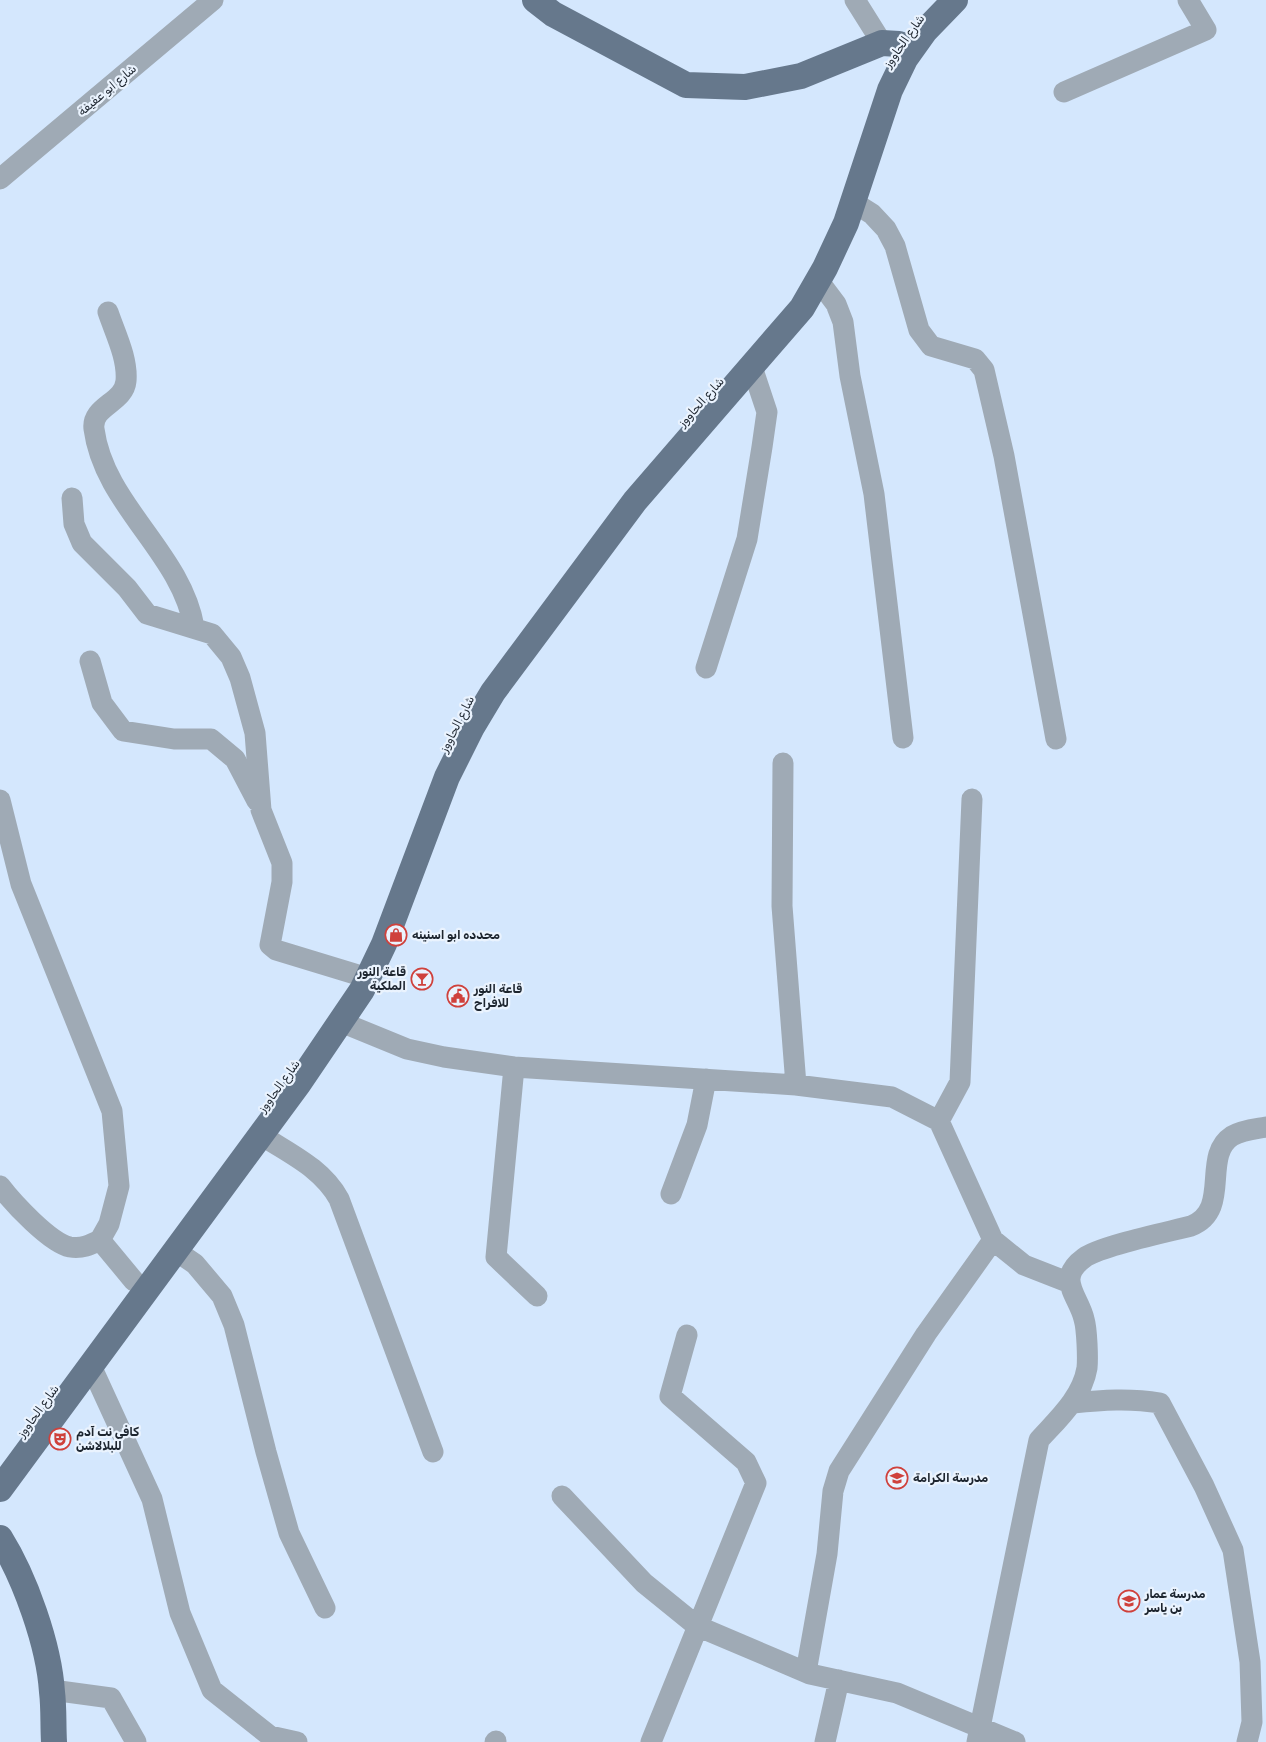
<svg xmlns="http://www.w3.org/2000/svg" width="1266" height="1742" viewBox="0 0 1266 1742" font-family="Rubik,Cairo,sans-serif">
	<style>
		.lines { fill: none; stroke-linecap: round; stroke-linejoin: round }
		.minor { stroke: #9faab5; stroke-width: 21 }
		.major { stroke: #66788c; stroke-width: 26 }
		.labels { text-anchor: middle; stroke-width: 4.5; stroke-linejoin: round; paint-order: stroke }
		.street-label { font-size: 12px; fill: #1d252f; stroke: #eaf3fe }
		.poi-label { font-size: 12px; font-weight: bold; fill: #1d252f; stroke: #eaf3fe; text-anchor: start }
	</style>
	<rect width="100%" height="100%" fill="#d4e7fd"/>
	<g class="lines">
		<path class="minor" d="M855,0L882,43
			M1064,92L1206,30L1188,0
			M0,179L213,0
			M853,202L872,214L886,229L895,246L919,330L931,346L975,359L984,370L1004,456L1056,739
			M818,280L836,304L843,322L850,376L874,494L903,738
			M108,312C115,333 128,358 126,381C124,403 91,406 94,429C104,505 181,552 194,627
			M72,498L74,524L82,543L127,588L147,614L212,634L231,657L240,678L255,733L261,810L282,863V882L270,945L276,950L368,978
			M90,661L102,703L123,731L174,739H211L235,759L257,801
			M706,668L747,539L762,447L767,412L752,367
			M783,763L782,906L796,1085
			M0,800L21,884L112,1111L119,1186L109,1224L100,1240L134,1281
			M341,1022L407,1049L444,1057L514,1067L796,1085L892,1097L939,1121L993,1240L1024,1265L1070,1283
			M514,1067L496,1257L537,1296
			M939,1121L960,1082L972,799
			M261,1135C290,1154 322,1168 339,1199L433,1452
			M0,1186C13,1203 50,1243 70,1247C82,1249 90,1245 100,1240
			M671,1194L697,1125L706,1079
			M176,1251L195,1264L222,1296L234,1325L266,1452L289,1533L325,1608
			M91,1366L152,1499L180,1613L212,1690L270,1736L297,1742
			M1073,1403C1102,1400 1130,1398 1160,1403L1204,1486L1233,1550L1250,1662L1252,1722L1247,1742
			M562,1496L644,1583L697,1626L810,1674L897,1693L1015,1742
			M806,1672L827,1554L833,1491L839,1471L926,1334L993,1240
			M52,1690L111,1698L136,1742
			M495,1742L496,1741
			M651,1742L756,1483L746,1462L670,1396L687,1335
			M825,1742L839,1680
			M977,1742L1039,1440C1057,1420 1082,1398 1087,1368C1088,1358 1087,1329 1084,1319C1079,1296 1055,1279 1084,1258C1100,1246 1168,1232 1191,1226C1232,1210 1201,1156 1232,1136C1242,1130 1255,1129 1266,1127"/>
		<path class="major" d="M535,0L553,14L686,85L745,87L801,76L882,43L899,44L911,50
			M0,1489L299,1083L362,990L384,944L447,777L472,727L493,692L635,501L802,308L825,268L846,223L890,90L905,59L925,31L955,0
			M0,1538C25,1578 49,1645 52,1692C54,1708 53,1725 54,1742"/>
	</g>
	<defs>
		<g id="shop-ring" transform="scale(1.125)"><circle r="9.5" fill="#eaf3fe" stroke="#cf413c" stroke-width="1.5"/><path d="M-5-2.5h2.3a2.7 3.5 0 0 1 5.4 0H5L5.5 6h-11ZM-1.5-2.5h3a1.5 2.3 0 0 0-3 0Z" fill="#cf413c"/></g>
		<g id="bar-ring" transform="scale(1.125)"><circle r="9.5" fill="#eaf3fe" stroke="#cf413c" stroke-width="1.5"/><path d="M-6-5H6L.8 .8V4.5H3.5V6h-7V4.5H-.8V.8Z" fill="#cf413c"/></g>
		<g id="civic-ring" transform="scale(1.125)"><circle r="9.5" fill="#eaf3fe" stroke="#cf413c" stroke-width="1.5"/><path d="M-.6-6.5H3V-4.5H.6V-3L4-1V1h2V6H-6V1h2V-1L-.6-3ZM-1.2 2.5V6h2.4V2.5Z" fill="#cf413c"/></g>
		<g id="theatre-ring" transform="scale(1.125)"><circle r="9.5" fill="#eaf3fe" stroke="#cf413c" stroke-width="1.5"/><path d="M-5-5.5Q0-4 5-5.5V0Q5 5 0 6Q-5 5-5 0ZM-3.3-2.5H-1v1.5H-3.3ZM1-2.5H3.3v1.5H1ZM-2.8 1Q0 5.5 2.8 1Z" fill="#cf413c"/></g>
		<g id="school-ring" transform="scale(1.125)"><circle r="9.5" fill="#eaf3fe" stroke="#cf413c" stroke-width="1.5"/><path d="M0-5L7-2L0 1L-7-2ZM-4 1L0 2.5L4 1V4Q0 6-4 4Z" fill="#cf413c"/></g>
	</defs>
	<g fill-rule="evenodd">
		<use href="#shop-ring" x="396" y="935"/>
		<use href="#bar-ring" x="422" y="979"/>
		<use href="#civic-ring" x="458" y="996"/>
		<use href="#theatre-ring" x="60" y="1439"/>
		<use href="#school-ring" x="897" y="1478"/>
		<use href="#school-ring" x="1129" y="1601"/>
	</g>
	<g class="labels">
		<g class="street-label">
			<text transform="translate(904 41) rotate(-55)" y="4">شارع الحاووز</text>
			<text transform="translate(107 90) rotate(-40)" y="4">شارع ابو عفيفة</text>
			<text transform="translate(701 402) rotate(-48)" y="4">شارع الحاووز</text>
			<text transform="translate(457 724) rotate(-63)" y="4">شارع الحاووز</text>
			<text transform="translate(279 1086) rotate(-54)" y="4">شارع الحاووز</text>
			<text transform="translate(38 1411) rotate(-54)" y="4">شارع الحاووز</text>
		</g>
		<g class="poi-label">
			<text x="412" y="939">محدده ابو اسنينه</text>
			<text x="406" y="976" text-anchor="end">قاعة النور<tspan x="406" dy="14">الملكية</tspan></text>
			<text x="474" y="993">قاعة النور<tspan x="474" dy="14">للافراح</tspan></text>
			<text x="76" y="1436">كافي نت آدم<tspan x="76" dy="14">للبلالاشن</tspan></text>
			<text x="913" y="1482">مدرسة الكرامة</text>
			<text x="1145" y="1598">مدرسة عمار<tspan x="1145" dy="14">بن ياسر</tspan></text>
		</g>
	</g>
</svg>
